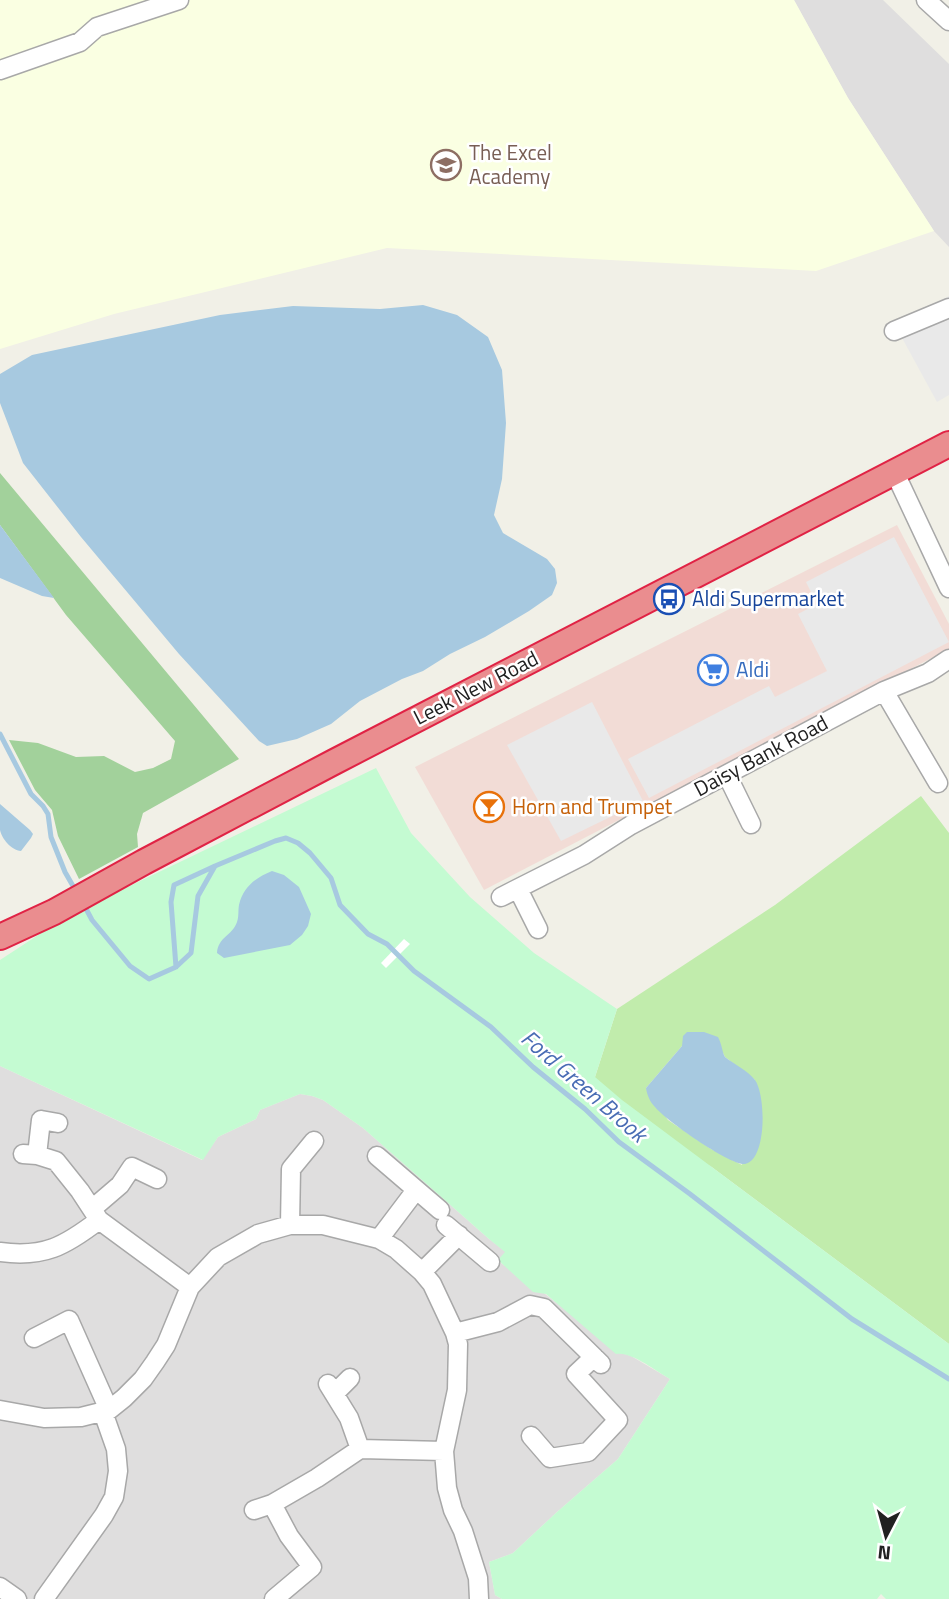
<svg xmlns="http://www.w3.org/2000/svg" width="949" height="1599" viewBox="0 0 949 1599" font-family="'Titillium Web',sans-serif">
	<style>
		.residential { fill: #dfdede }
		.commercial { fill: #f2dcd6 }
		.education { fill: #faffe2 }
		.grass { fill: #c1ecac; fill-rule: evenodd }
		.forest { fill: #a2d19b }
		.park { fill: #c4fbd2 }
		.parking { fill: #e9e9e9 }
		.water { fill: #a7c9e0 }
		.pier { fill: #fff }
		.lines { fill: none; stroke-linecap: round; stroke-linejoin: round }
		.stream { stroke: #a7c9e0; stroke-width: 5 }
		.minor-casing { stroke: #a8a8a8; stroke-width: 21 }
		.highway-casing { stroke: #e02345; stroke-width: 28 }
		.minor { stroke: #fff; stroke-width: 18 }
		.highway { stroke: #ea8d8f; stroke-width: 24 }
		.labels { text-anchor: middle; stroke-width: 5; stroke-linejoin: round; paint-order: stroke }
		.education-label { font-size: 21px; fill: #785e54; stroke: #fff; text-anchor: start }
		.transit-label { font-size: 21px; fill: #164399; stroke: #fff; text-anchor: start }
		.shop-label { font-size: 21px; fill: #366cbe; stroke: #fff; text-anchor: start }
		.street-label { font-size: 21px; fill: #212121; stroke: #fff }
		.food-label { font-size: 21px; fill: #c56008; stroke: #fff; text-anchor: start }
		.water-label { font-size: 23px; font-style: italic; fill: #496db4; stroke: #fff }
	</style>
	<rect width="100%" height="100%" fill="#f1f0e7"/>
	<path class="residential" d="M794,0H883L949,64V247L934,231L848,98Z
		M0,1066L202,1160L218,1137L256,1119L260,1110L300,1094L312,1096L323,1100L363,1128L489,1239L506,1252L498,1261L545,1294L622,1353L631,1356L670,1379L618,1459L557,1512L513,1553L489,1562L495,1595L502,1599H0Z"/>
	<path class="commercial" d="M897,525L949,624V649L484,890L415,767Z"/>
	<path class="education" d="M0,0H794L848,98L934,231L816,271L387,248L114,314L0,349Z"/>
	<path class="grass" d="M921,796L949,833V1344L709,1165L850,1324L423,939L595,1077L617,1009L775,905ZM682,1046L723,1053L725,1057L755,1080L742,1165L711,1149L668,1120L646,1088Z"/>
	<path class="forest" d="M0,473L239,759L143,813L137,834L138,847L79,879L58,836L52,810L35,790L9,740L38,743L76,757L104,756L135,772L153,768L171,759L175,741L66,615L0,525Z"/>
	<path class="park" d="M376,768L411,833L470,897L534,953L617,1009L595,1077L622,1100L949,1344V1599H886L881,1594L877,1599H502L495,1595L489,1562L513,1553L557,1512L618,1459L670,1379C656,1371 631,1351 616,1354L546,1294L533,1292L498,1260L505,1252L489,1239L363,1128L323,1100L312,1096L300,1094L260,1110L256,1119L218,1137L203,1160L0,1066V960L49,928L113,894Z"/>
	<path class="parking" d="M949,296V395L937,402L895,325Z
		M894,537L949,642L649,798L628,759L769,686L775,697L827,671L798,614L817,604L806,582Z
		M592,702L643,801L561,841L507,745Z"/>
	<path class="water" d="M423,305L457,315L488,337L502,370L506,423L502,479L494,515L503,533L547,559L555,569L557,583L552,595L529,611L485,637L450,654L423,671L402,679L360,701L331,724L297,739L267,746L259,741L179,654L81,537L23,463L0,403V374L32,355L220,315L293,306L380,309Z
		M0,525L54,598L42,596L0,578Z
		M0,804L30,830L33,834L31,838L21,851C11,850 2,839 0,830C0,822 0,812 0,804Z
		M272,871L284,875L299,887L311,914L308,926L302,935L290,945L224,958L217,953C218,937 232,936 237,922C239,917 238,910 239,905C243,887 255,878 272,871Z
		M687,1032H704L718,1037C722,1044 722,1052 725,1057C734,1064 748,1071 755,1080C766,1095 767,1160 745,1164C731,1166 665,1120 655,1107C650,1102 647,1095 646,1088L682,1046L683,1036Z"/>
	<path class="pier" d="M404,939L410,944L386,968L381,963Z"/>
	<g class="lines">
		<path class="stream" d="M0,734L31,794L43,806L48,814L51,837L65,872L77,893
			M84,905L92,920L130,966L149,979L176,967L191,953L198,896L215,866L275,841L286,838L298,843L310,853L331,878L340,905L368,934L387,944L414,971L491,1027L533,1067L585,1109L619,1142L690,1194L852,1319L949,1379
			M176,967L171,902L174,885L215,866"/>
		<g class="minor-casing">
			<path id="minor" d="M926,0L949,21
				M0,70L80,42L97,27L179,0
				M894,331L949,308
				M895,473L949,588
				M884,691L938,783
				M727,775L751,824
				M518,889L538,929
				M501,897L584,855L631,825L884,691L928,673L949,659
				M23,1154L37,1155L56,1161L80,1191L99,1220
				M37,1155L41,1120L58,1123
				M377,1156L440,1210
				M92,1209L120,1185L132,1167L157,1179
				M290,1225L291,1169L314,1141
				M446,1225L490,1262
				M379,1239L416,1190
				M0,1252C44,1258 65,1246 99,1220L190,1287
				M422,1272L459,1235
				M455,1333L498,1322L530,1305L544,1308L601,1364
				M34,1338L69,1320L109,1410
				M328,1384L349,1418L360,1449
				M334,1394L350,1378
				M0,1410L44,1418L81,1417L109,1410L124,1398L143,1379L155,1362L166,1345L190,1287L218,1257L258,1234L290,1225H323L379,1239L396,1249L422,1272L432,1284L455,1333L458,1344L457,1390L444,1451L447,1488L453,1510L463,1531L478,1578L479,1599
				M531,1436L550,1458L588,1452L618,1420L576,1374L594,1357
				M254,1510L272,1504
				M0,1587L17,1599
				M44,1599L104,1515L114,1497L118,1471L116,1449L103,1412
				M274,1599L312,1567L289,1536L272,1504L317,1478L360,1449L444,1451"/>
		</g>
		<g class="highway-casing">
			<path id="highway" d="M0,937L54,912L144,862L334,762L949,444"/>
		</g>
		<use href="#minor" class="minor"/>
		<use href="#highway" class="highway"/>
	</g>
	<defs>
		<g id="school-ring" transform="scale(1.575)"><circle r="9.5" fill="#fff" stroke="#8d6e63" stroke-width="1.5"/><path d="M0-5L7-2L0 1L-7-2ZM-4 1L0 2.5L4 1V4Q0 6-4 4Z" fill="#8d6e63"/></g>
		<g id="bus-ring" transform="scale(1.575)"><circle r="9.5" fill="#fff" stroke="#1a4fb4" stroke-width="1.5"/><path d="M-5-6H5V4H4V6H2V4H-2V6H-4V4H-5ZM-3.5-4V0h7V-4ZM-3.5 1.2v1.5H-2V1.2ZM2 1.2v1.5H3.5V1.2Z" fill="#1a4fb4"/></g>
		<g id="supermarket-ring" transform="scale(1.575)"><circle r="9.5" fill="#fff" stroke="#3f7fe0" stroke-width="1.5"/><path d="M-6-5.5h2.5l.6 2H6L4.5 2H-2.5L-4.4-4H-6ZM-1.5 3.2a1.3 1.3 0 1 0 .1 0ZM3 3.2a1.3 1.3 0 1 0 .1 0Z" fill="#3f7fe0"/></g>
		<g id="bar-ring" transform="scale(1.575)"><circle r="9.5" fill="#fff" stroke="#e8710a" stroke-width="1.5"/><path d="M-6-5H6L.8 .8V4.5H3.5V6h-7V4.5H-.8V.8Z" fill="#e8710a"/></g>
	</defs>
	<g fill-rule="evenodd">
		<use href="#school-ring" x="446" y="165"/>
		<use href="#bus-ring" x="669" y="599"/>
		<use href="#supermarket-ring" x="713" y="670"/>
		<use href="#bar-ring" x="489" y="807"/>
	</g>
	<g class="labels">
		<g class="education-label">
			<text x="469" y="160">The Excel<tspan x="469" dy="24">Academy</tspan></text>
		</g>
		<g class="transit-label">
			<text x="692" y="606">Aldi Supermarket</text>
		</g>
		<g class="shop-label">
			<text x="736" y="677">Aldi</text>
		</g>
		<g class="street-label">
			<text transform="translate(476 688) rotate(-27)" y="7">Leek New Road</text>
			<text transform="translate(761 756) rotate(-28)" y="7">Daisy Bank Road</text>
		</g>
		<g class="food-label">
			<text x="512" y="814">Horn and Trumpet</text>
		</g>
		<g class="water-label">
			<text transform="translate(584 1086) rotate(41)" y="8">Ford Green Brook</text>
		</g>
	</g>
	<g transform="translate(886 1536) rotate(186)" stroke="#ffffff" stroke-width="5" paint-order="stroke">
	<path d="M0-5L12 26L0 18L-12 26Z" fill="#212121"/>
	<text y="-10" font-size="19" font-weight="bold" text-anchor="middle" fill="#212121">N</text>
	</g>
</svg>
